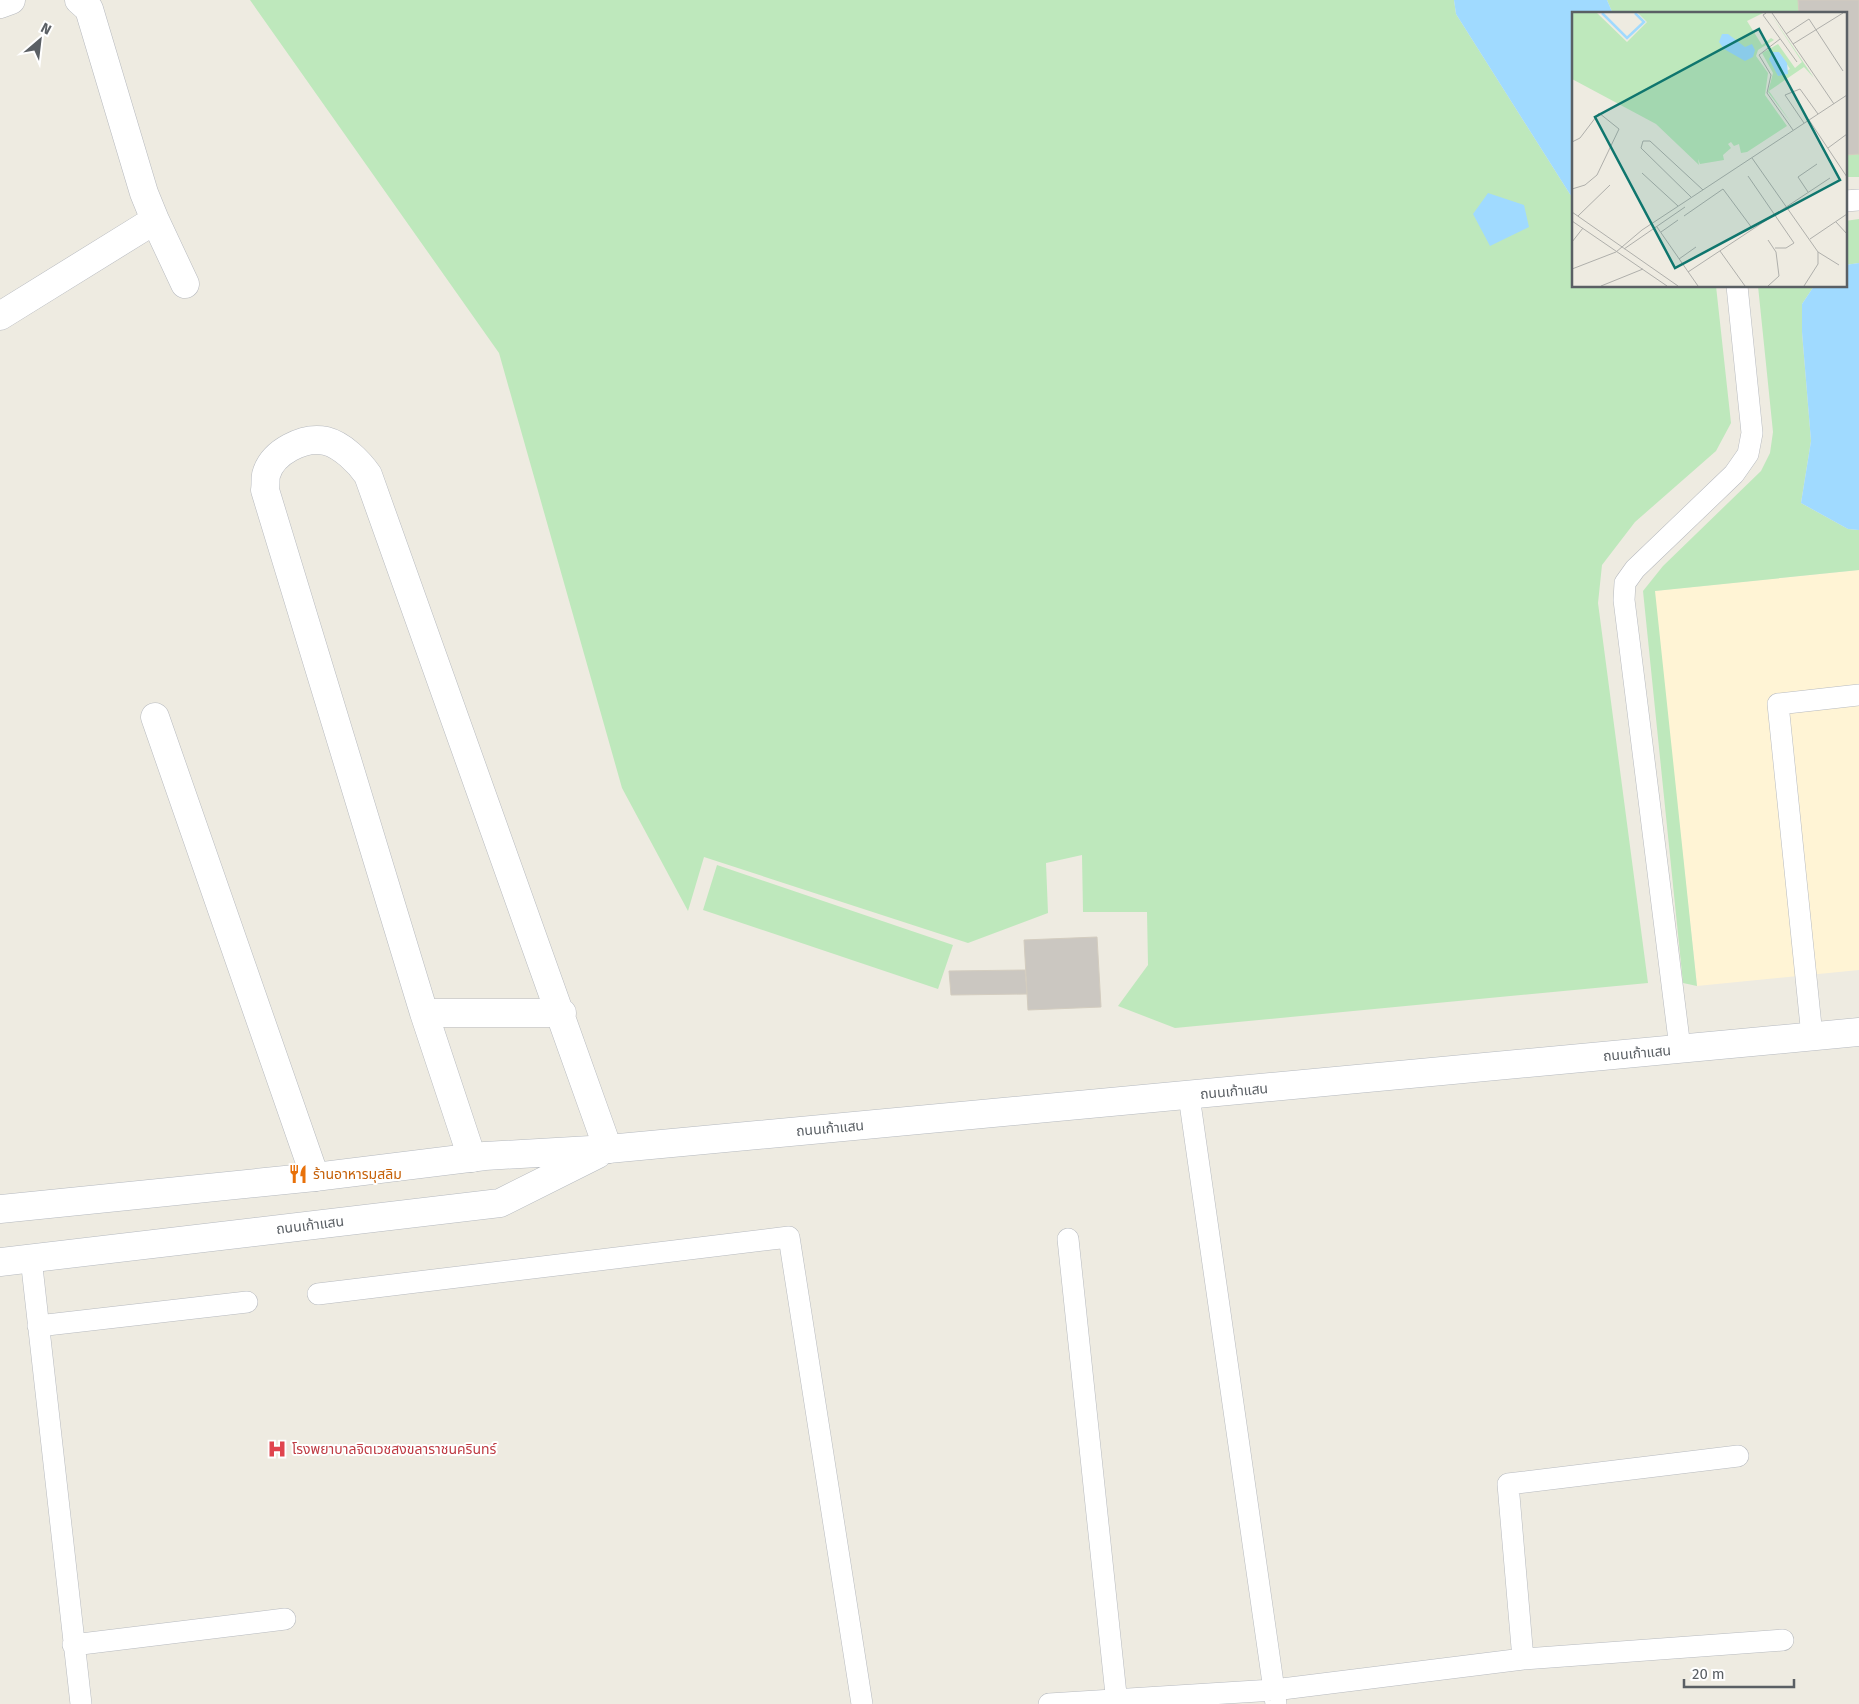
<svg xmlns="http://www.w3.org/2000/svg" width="1859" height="1704" viewBox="0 0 1859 1704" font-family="'Fira Sans','Noto Sans Thai',sans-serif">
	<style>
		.commercial { fill: #fff4d5 }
		.green { fill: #bee8bc }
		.water { fill: #a0daff }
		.building { fill: #cbc7c1; stroke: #d3ccbf }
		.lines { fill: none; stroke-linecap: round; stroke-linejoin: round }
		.service-casing { stroke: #b7babf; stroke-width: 22 }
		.minor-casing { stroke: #b7babf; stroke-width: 29 }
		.secondary-casing { stroke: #b5b9bf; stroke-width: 29 }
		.service { stroke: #fff; stroke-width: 21 }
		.minor { stroke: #fff; stroke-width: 28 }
		.secondary { stroke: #fff; stroke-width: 28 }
		.labels { text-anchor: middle; stroke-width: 4; stroke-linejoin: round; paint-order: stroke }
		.street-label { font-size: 14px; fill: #5a5f64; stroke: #fff }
		.food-label { font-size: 14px; fill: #c56008; stroke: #fff; text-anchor: start }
		.health-label { font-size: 14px; fill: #be3a42; stroke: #fff; text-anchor: start }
		.inset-river { fill: none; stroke: #a0daff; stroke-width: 2.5 }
		.inset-road { fill: none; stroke: #afafab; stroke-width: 1 }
		.view { fill: #0f766e; fill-opacity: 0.15; stroke: #0f766e; stroke-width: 2.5 }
		.inset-edge { fill: none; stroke: #5a5f64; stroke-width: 2.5 }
	</style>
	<rect width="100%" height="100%" fill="#eeebe1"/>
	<path class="commercial" d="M1859,570V970L1697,986L1654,591Z"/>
	<path class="green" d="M250,0H1454L1456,14L1573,199V286H1716L1731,423L1716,451L1635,522L1602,565L1598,603L1648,983L1175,1028L1118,1006L1148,965L1147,912H1083L1082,855L1046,863L1048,913L968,943L704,857L688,911L622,788L499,353Z
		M1607,0H1798L1799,14H1613Z
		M1859,154V177H1845V155Z
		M1859,219V263L1845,265V221Z
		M1758,286H1814L1802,304V332L1811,441L1801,503L1848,529L1859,530V570L1655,591L1697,986L1683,983L1643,591L1663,566L1761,471L1770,453L1773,432Z
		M717,865L953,945L938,989L703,910Z"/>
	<path class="water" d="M1454,0H1607L1613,14H1573V199L1456,14Z
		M1488,193L1524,205L1529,227L1490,246L1473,214Z
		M1859,263V530L1848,529L1801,503L1811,441L1802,332V304L1814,286H1845V265Z"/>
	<path class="building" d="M1798,0H1859V154L1845,155V14H1799Z
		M1097,937L1101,1007L1028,1010L1024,940Z
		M1025,970L1027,994L951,995L949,971Z"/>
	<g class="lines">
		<g class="service-casing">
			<path id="service" d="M1845,201L1859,200
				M1812,1036L1778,704L1859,695
				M1680,1048L1624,600L1625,583L1635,569L1734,474L1748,454L1752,433L1737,286
				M1189,1096L1276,1704
				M1068,1239L1117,1704
				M31,1258L81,1704
				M318,1294L789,1237L862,1704
				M38,1326L247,1302
				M73,1645L285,1619
				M1523,1659L1508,1484L1738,1456
				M1049,1704L1274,1690L1523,1659L1783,1640"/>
		</g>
		<g class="minor-casing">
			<path id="minor" d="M0,4L11,0
				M155,220L185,284
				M0,316L155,220L144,193L89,9L79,0
				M155,717L315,1177
				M424,1013H562
				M472,1158L424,1013L265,490C266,485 265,480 266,475C272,452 304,436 326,441C342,445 359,462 368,475L608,1149"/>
		</g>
		<g class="secondary-casing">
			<path id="secondary" d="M0,1209L315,1177L485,1156L608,1149L1859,1032
				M0,1262L500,1203L598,1154"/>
		</g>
		<use href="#service" class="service"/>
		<use href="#minor" class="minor"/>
		<use href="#secondary" class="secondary"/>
	</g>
	<defs>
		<g id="restaurant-bare" transform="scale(1.5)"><path d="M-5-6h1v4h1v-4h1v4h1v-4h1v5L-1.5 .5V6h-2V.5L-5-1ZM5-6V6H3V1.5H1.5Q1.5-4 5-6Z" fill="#e8710a" stroke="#fff" stroke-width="2.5" paint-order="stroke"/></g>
		<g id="hospital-bare" transform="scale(1.5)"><path d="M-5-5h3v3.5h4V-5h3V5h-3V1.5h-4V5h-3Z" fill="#e0444e" stroke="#fff" stroke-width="2.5" paint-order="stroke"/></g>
	</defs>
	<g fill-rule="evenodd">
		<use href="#restaurant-bare" x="298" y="1174"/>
		<use href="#hospital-bare" x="277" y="1449"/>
	</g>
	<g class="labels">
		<g class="street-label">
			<text transform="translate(1637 1053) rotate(-5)" y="5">ถนนเก้าแสน</text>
			<text transform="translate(1234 1091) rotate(-5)" y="5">ถนนเก้าแสน</text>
			<text transform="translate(830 1128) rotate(-5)" y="5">ถนนเก้าแสน</text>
			<text transform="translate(310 1225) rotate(-7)" y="5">ถนนเก้าแสน</text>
		</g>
		<g class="food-label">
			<text x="313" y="1179">ร้านอาหารมุสลิม</text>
		</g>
		<g class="health-label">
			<text x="292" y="1454">โรงพยาบาลจิตเวชสงขลาราชนครินทร์</text>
		</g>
	</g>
	<g transform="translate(1572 12)">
		<rect width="275" height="275" fill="#eeebe1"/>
		<path d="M0,1H25L55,30L75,10L66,1H191L175,9L190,33L199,26L202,28L186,38L184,44L196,61L193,83L215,114L175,140L169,141L167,132L162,134L159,130L156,132L159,136L151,143L152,148L128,152L126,147L127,153L84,112L0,67ZM198,1L242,66L232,55L197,79L220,112L196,80L201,61L190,41L206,32L223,56L230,50ZM207,40L218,57L206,64L204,58Z" fill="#bee8bc" fill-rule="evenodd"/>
		<path d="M150,22H156L173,35L180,32L183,38L181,45L173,49L152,37L147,30ZM201,40H207L215,51L216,62L206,64L197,47Z" fill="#a0daff"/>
		<path class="inset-river" d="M30,1L55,26L72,10L63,1"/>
		<path class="inset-road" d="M194,1L191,3L225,50M200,1L262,92M214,22L237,7L271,59M208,27L187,43L199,63L195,81L221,118M221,32L271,1M237,108L275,165M232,111L213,83L228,77L246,102M0,130L8,126L27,101L47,117L25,163L13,173L0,177M256,136L275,122M180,146L246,240V252L232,274M70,161L106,194M176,164L222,231L214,236H203M236,180L226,165L245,152M119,185L69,136L71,129H78L131,178M0,200L106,274M6,204L38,173M112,204L151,177L180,216M0,209L95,274M264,210L275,222M85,215L126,274M89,220L106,208M238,227L275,202M0,230L11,216M52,237L113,195M148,239L173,274M44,240L70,218L275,83M246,240L267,253M107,247L124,235M0,257L44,240M116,260L258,166M29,274L71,257M196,274L207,264L204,240L196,228"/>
		<path class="view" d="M187,17L268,168L103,256L23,105Z"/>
		<rect width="275" height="275" class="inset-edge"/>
	</g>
	<g transform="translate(40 40) rotate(28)" stroke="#ffffff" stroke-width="4" paint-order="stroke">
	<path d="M0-4L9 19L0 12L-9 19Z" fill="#5a5f64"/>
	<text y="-8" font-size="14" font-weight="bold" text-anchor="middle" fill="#5a5f64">N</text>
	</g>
	<path d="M1684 1679v8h110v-8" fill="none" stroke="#5a5f64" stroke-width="2.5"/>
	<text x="1692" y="1679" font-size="15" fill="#5a5f64" stroke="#ffffff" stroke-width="4" paint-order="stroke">20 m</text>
</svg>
